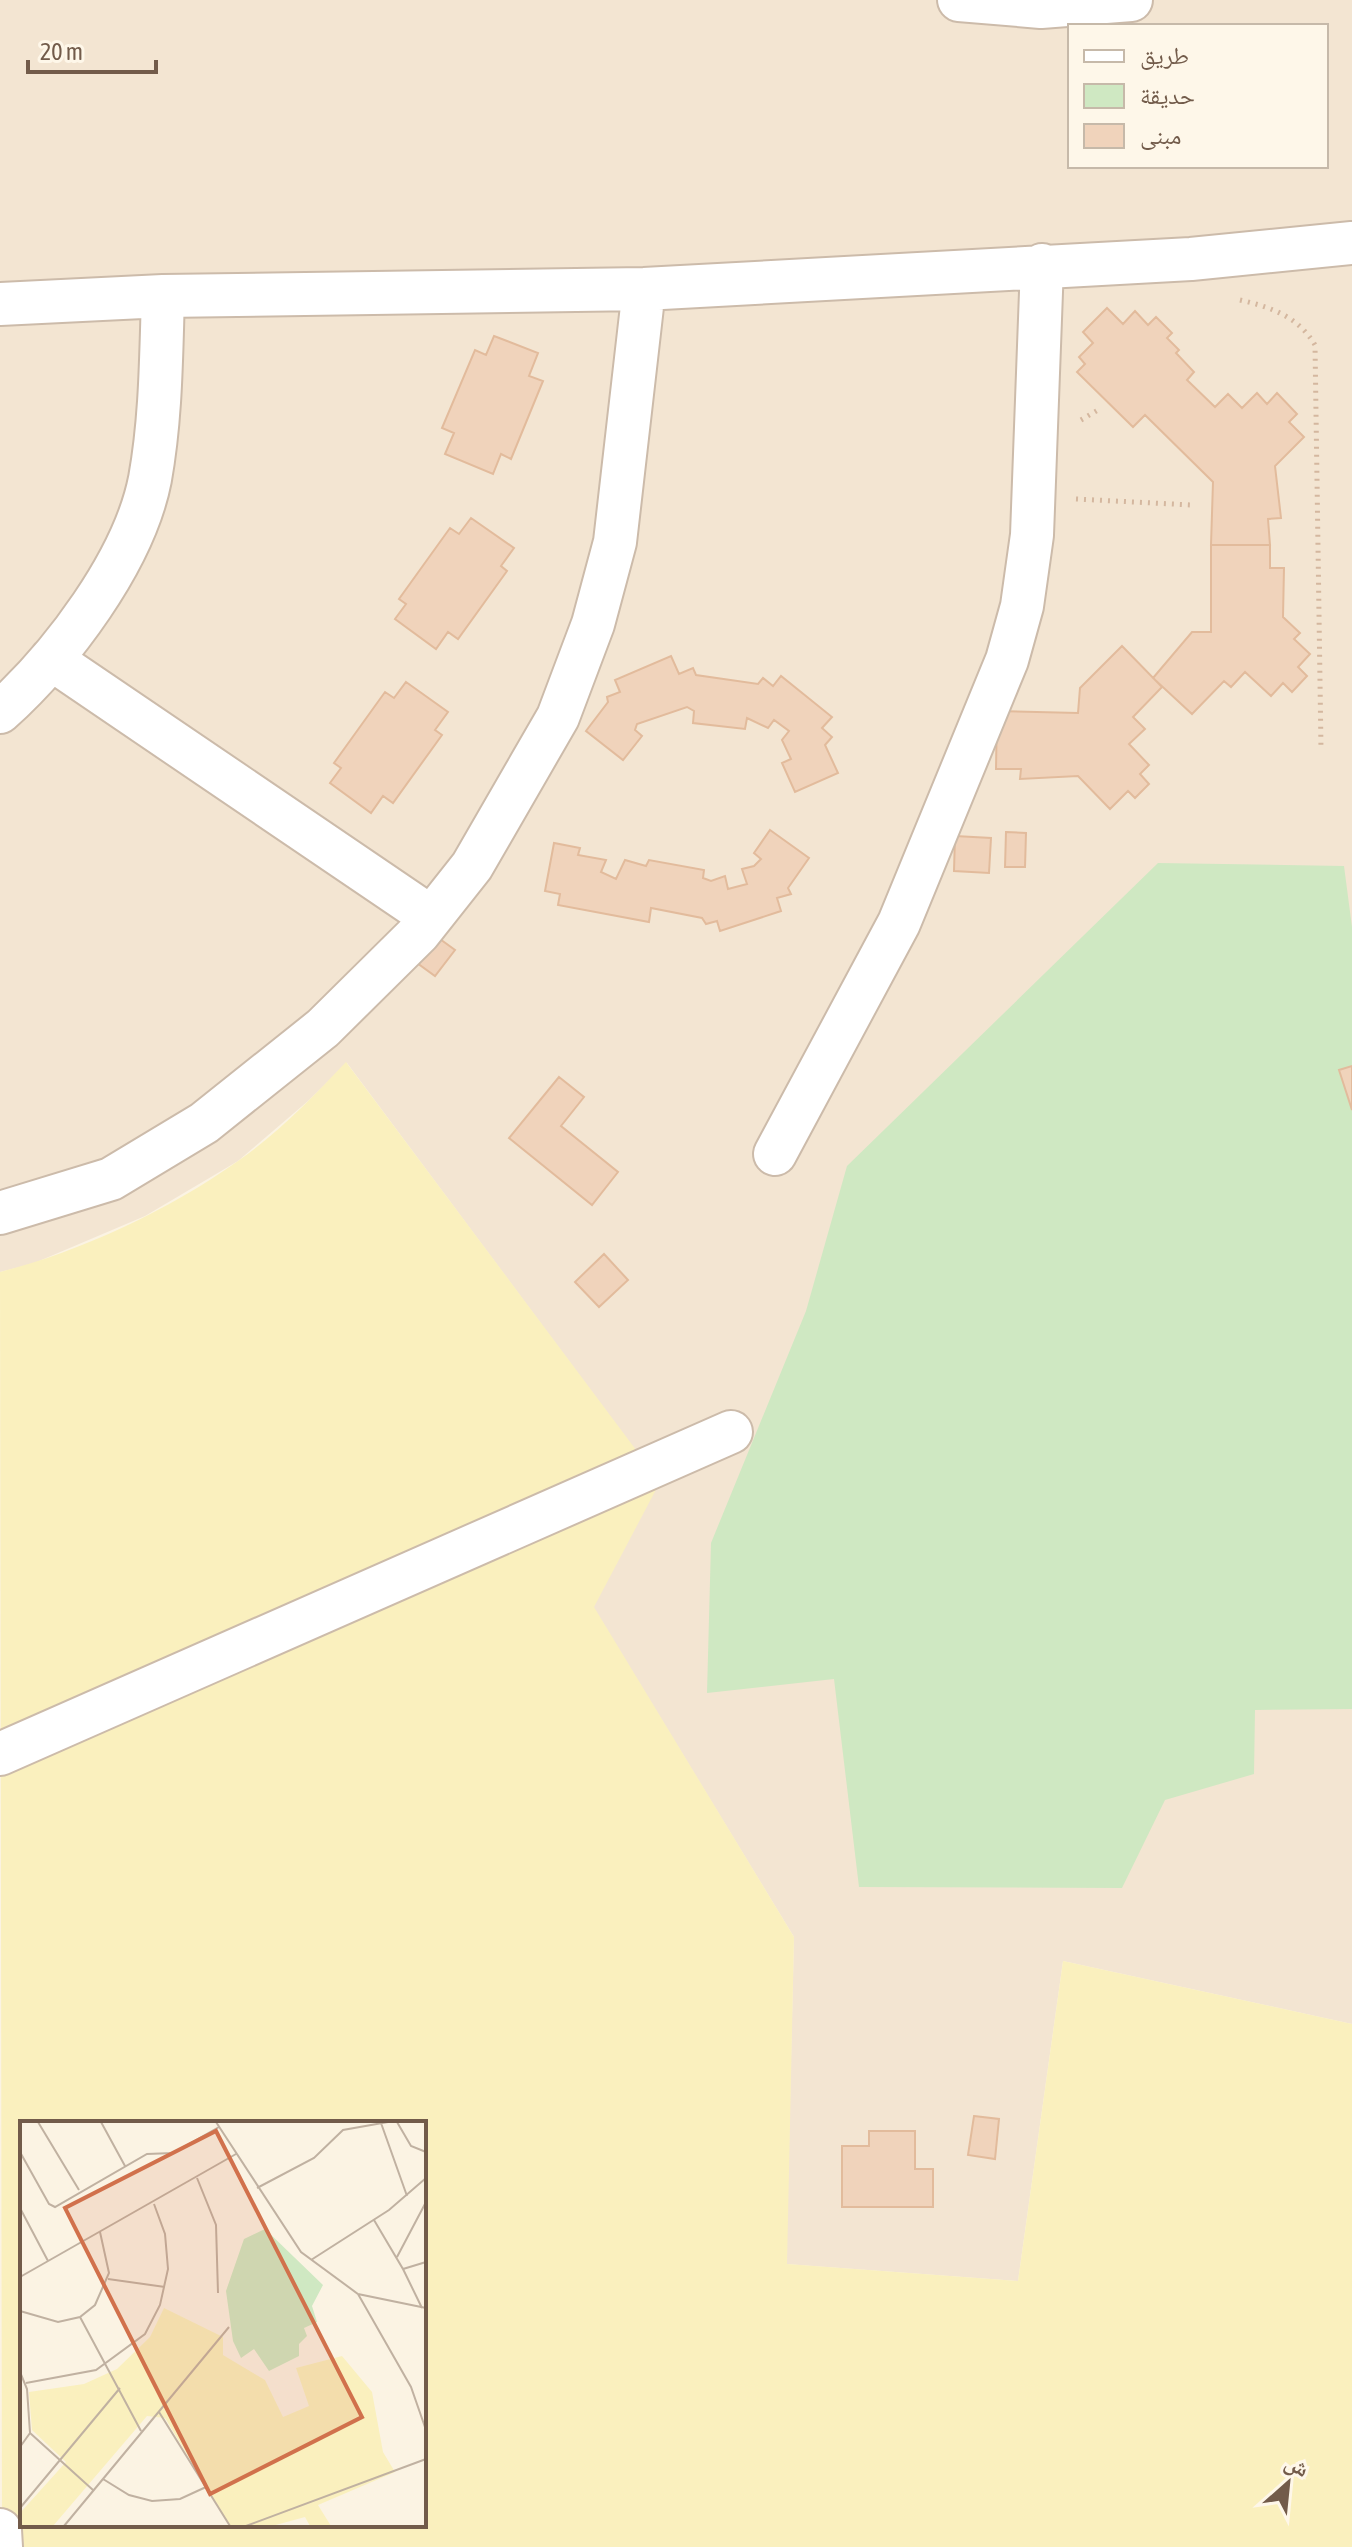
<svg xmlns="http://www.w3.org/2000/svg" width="1352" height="2547" viewBox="0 0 1352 2547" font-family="'Asap Condensed','Noto Naskh Arabic',sans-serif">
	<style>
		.residential { fill: #f3e5d2; fill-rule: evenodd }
		.green { fill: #cfe8c2 }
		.sand { fill: #faf0be; fill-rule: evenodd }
		.building { fill: #f0d3bb; stroke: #e2bb9c; stroke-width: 2 }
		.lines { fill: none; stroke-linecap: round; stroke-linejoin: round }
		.minor-casing { stroke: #cba; stroke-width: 46 }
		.path { stroke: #d4b79f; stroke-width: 5; stroke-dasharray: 2 6; stroke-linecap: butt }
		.minor { stroke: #fff; stroke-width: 42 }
		.inset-road { fill: none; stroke: #c0b1a1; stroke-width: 2 }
		.view { fill: #d1714c; fill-opacity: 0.15; stroke: #d1714c; stroke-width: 4 }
		.inset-edge { fill: none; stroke: #725b4a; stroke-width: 4 }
	</style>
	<rect width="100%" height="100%" fill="#fbf3e3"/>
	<path class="residential" d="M0,0H1352V2024L1063,1961L1018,2281L786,2264L794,1937L593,1607L659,1482L347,1063L308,1101L238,1161L145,1216L32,1264L0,1272ZM1070,26H1326V166H1070Z"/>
	<path class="green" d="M1158,863L1344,866L1352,927V1709L1255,1710L1254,1774L1165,1800L1122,1888L859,1887L834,1679L707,1693L711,1543L806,1311L847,1166Z"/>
	<path class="sand" d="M346,1062L660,1482L594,1607L794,1937L787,2264L1018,2281L1063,1961L1352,2024V2547H2L0,1272C82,1251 169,1210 238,1161C278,1133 313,1097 346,1062ZM22,2123H424V2525H22Z"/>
	<path class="building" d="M1107,308L1123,324L1135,311L1148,325L1156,317L1172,333L1167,338L1179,350L1176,353L1194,372L1187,380L1215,407L1228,394L1242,408L1257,393L1267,404L1277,393L1297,414L1289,422L1304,437L1275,466L1281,518L1268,519L1270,545H1211L1213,482L1145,415L1133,427L1077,372L1085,364L1079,357L1093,343L1083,332Z
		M494,336L538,353L529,376L543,381L511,459L501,454L493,474L445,454L454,433L442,428L475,350L486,355Z
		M471,518L514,548L501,566L507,571L458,639L448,632L436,649L395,619L406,604L399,599L450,528L459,534Z
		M1211,545H1270V568H1284L1283,617L1300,633L1294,639L1310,654L1298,667L1307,676L1292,692L1283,683L1271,696L1245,672L1231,687L1224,681L1192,714L1153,678L1192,632H1211Z
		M1122,646L1162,687L1133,717L1145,729L1129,744L1149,765L1140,774L1149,784L1135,798L1128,791L1110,809L1078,776L1020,779L1021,769H996L997,711L1078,713L1080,688Z
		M671,656L679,674L693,668L696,675L758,684L763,678L773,686L781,676L832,717L822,728L832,737L825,745L838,773L795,792L782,763L791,759L782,740L789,731L774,720L768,728L747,718L745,729L693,723L694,711L687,707L637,724L635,730L642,736L623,760L586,731L608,702L607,697L620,692L615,680Z
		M406,682L448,712L435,730L442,735L393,803L383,796L371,813L330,783L341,768L334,763L385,692L394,698Z
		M770,830L809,858L788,888L791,894L777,898L781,911L720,931L717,921L706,924L702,918L651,908L649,922L558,905L560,894L545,891L554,843L580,848L578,855L606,860L601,872L616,879L625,860L646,866L649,860L704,870L703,878L711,881L725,876L728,889L747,884L742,869L754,866L761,859L754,853Z
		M1006,832L1026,833L1025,867H1005Z
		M955,836L991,838L989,873L954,871Z
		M433,934L455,950L435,976L413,960Z
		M1352,1066V1110L1339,1070Z
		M559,1077L584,1097L561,1126L618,1172L592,1205L509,1138Z
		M604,1254L628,1280L599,1307L575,1282Z
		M974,2116L999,2119L995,2159L968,2155Z
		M869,2131H915V2169H933V2207H842V2146H869Z"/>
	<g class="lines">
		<g class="minor-casing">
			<path id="minor" d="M959,0L1041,7L1131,0
				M0,304L163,296L644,289L1191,259L1352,243
				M51,659L431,917
				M0,712C61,657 134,561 150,479C161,418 161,357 163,296
				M775,1154L899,923L1007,660L1022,606L1032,535L1042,265
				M0,1213L111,1179L204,1123L323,1028L419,933L472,866L558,717L593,624L615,542L644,289
				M0,1754L731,1432
				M0,2530L1,2547"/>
		</g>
		<path class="path" d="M1240,300C1270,307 1298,316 1315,345L1321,749
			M1081,420L1098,410
			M1076,499L1191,505"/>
		<use href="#minor" class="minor"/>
	</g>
	<g transform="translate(20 2121)">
		<rect width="406" height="406" fill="#fbf3e3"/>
		<path d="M245,108L303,164L292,185L297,201L284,207L287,215L279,223V235L249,250L234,228L221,237L213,220L206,170L224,118Z" fill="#cfe8c2"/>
		<path d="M144,187L203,216V234L245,259L263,296L289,285L276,247L322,235L352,271L363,331L375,351L298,384L311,405H290L285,396L252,405H210L145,297L127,295L33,405H0V392L46,341L12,309L9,271L64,263L97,248L130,216Z" fill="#faf0be"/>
		<path class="inset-road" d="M18,1L59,69M81,1L105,45M196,1L281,131L338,173L406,187M377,1L391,25L406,31M361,2L387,75M0,31L29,83L35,86L127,33L153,32L199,6M177,57L196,104L198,172M237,67L294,37L323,9L368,1M0,87L28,140M354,99L383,148L406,141M377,136L406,81M291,139L369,89L406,57M383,148L402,187M0,156L216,33M88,158L145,166M338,173L391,266L406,309M0,190L38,201L60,196L75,184L89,152L80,111M60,196L121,310M0,251L7,268L10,312L0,326M6,262L76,249L125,213L140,184L148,148L145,113L134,83M139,291L210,405M10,312L73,369M83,358L109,374L132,380L160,378L186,366M0,387L100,267M44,405L209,206M226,405L406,338"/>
		<path class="view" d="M196,10L342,296L190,373L45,87Z"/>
		<rect width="406" height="406" class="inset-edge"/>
	</g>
	<rect x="1068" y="24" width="260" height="144" fill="#fef7e9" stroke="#c6b9a9" stroke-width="2"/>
	<rect x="1084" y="50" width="40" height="12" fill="#ffffff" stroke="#c6b9a9" stroke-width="2"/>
	<text x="1140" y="64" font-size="24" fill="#725b4a">طريق</text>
	<rect x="1084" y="84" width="40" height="24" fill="#cfe8c2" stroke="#c6b9a9" stroke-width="2"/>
	<text x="1140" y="104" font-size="24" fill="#725b4a">حديقة</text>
	<rect x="1084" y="124" width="40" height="24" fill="#f0d3bb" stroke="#c6b9a9" stroke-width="2"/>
	<text x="1140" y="144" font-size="24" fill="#725b4a">مبنى</text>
	<g transform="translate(1288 2483) rotate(27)" stroke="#fef7e9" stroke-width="6" paint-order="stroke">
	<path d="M0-6L14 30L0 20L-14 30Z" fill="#725b4a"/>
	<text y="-12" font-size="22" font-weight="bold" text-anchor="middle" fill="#725b4a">ش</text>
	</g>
	<path d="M28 60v12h128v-12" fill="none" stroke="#725b4a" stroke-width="4"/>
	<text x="40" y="60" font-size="24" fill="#725b4a" stroke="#fef7e9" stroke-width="6" paint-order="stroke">20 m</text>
</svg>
